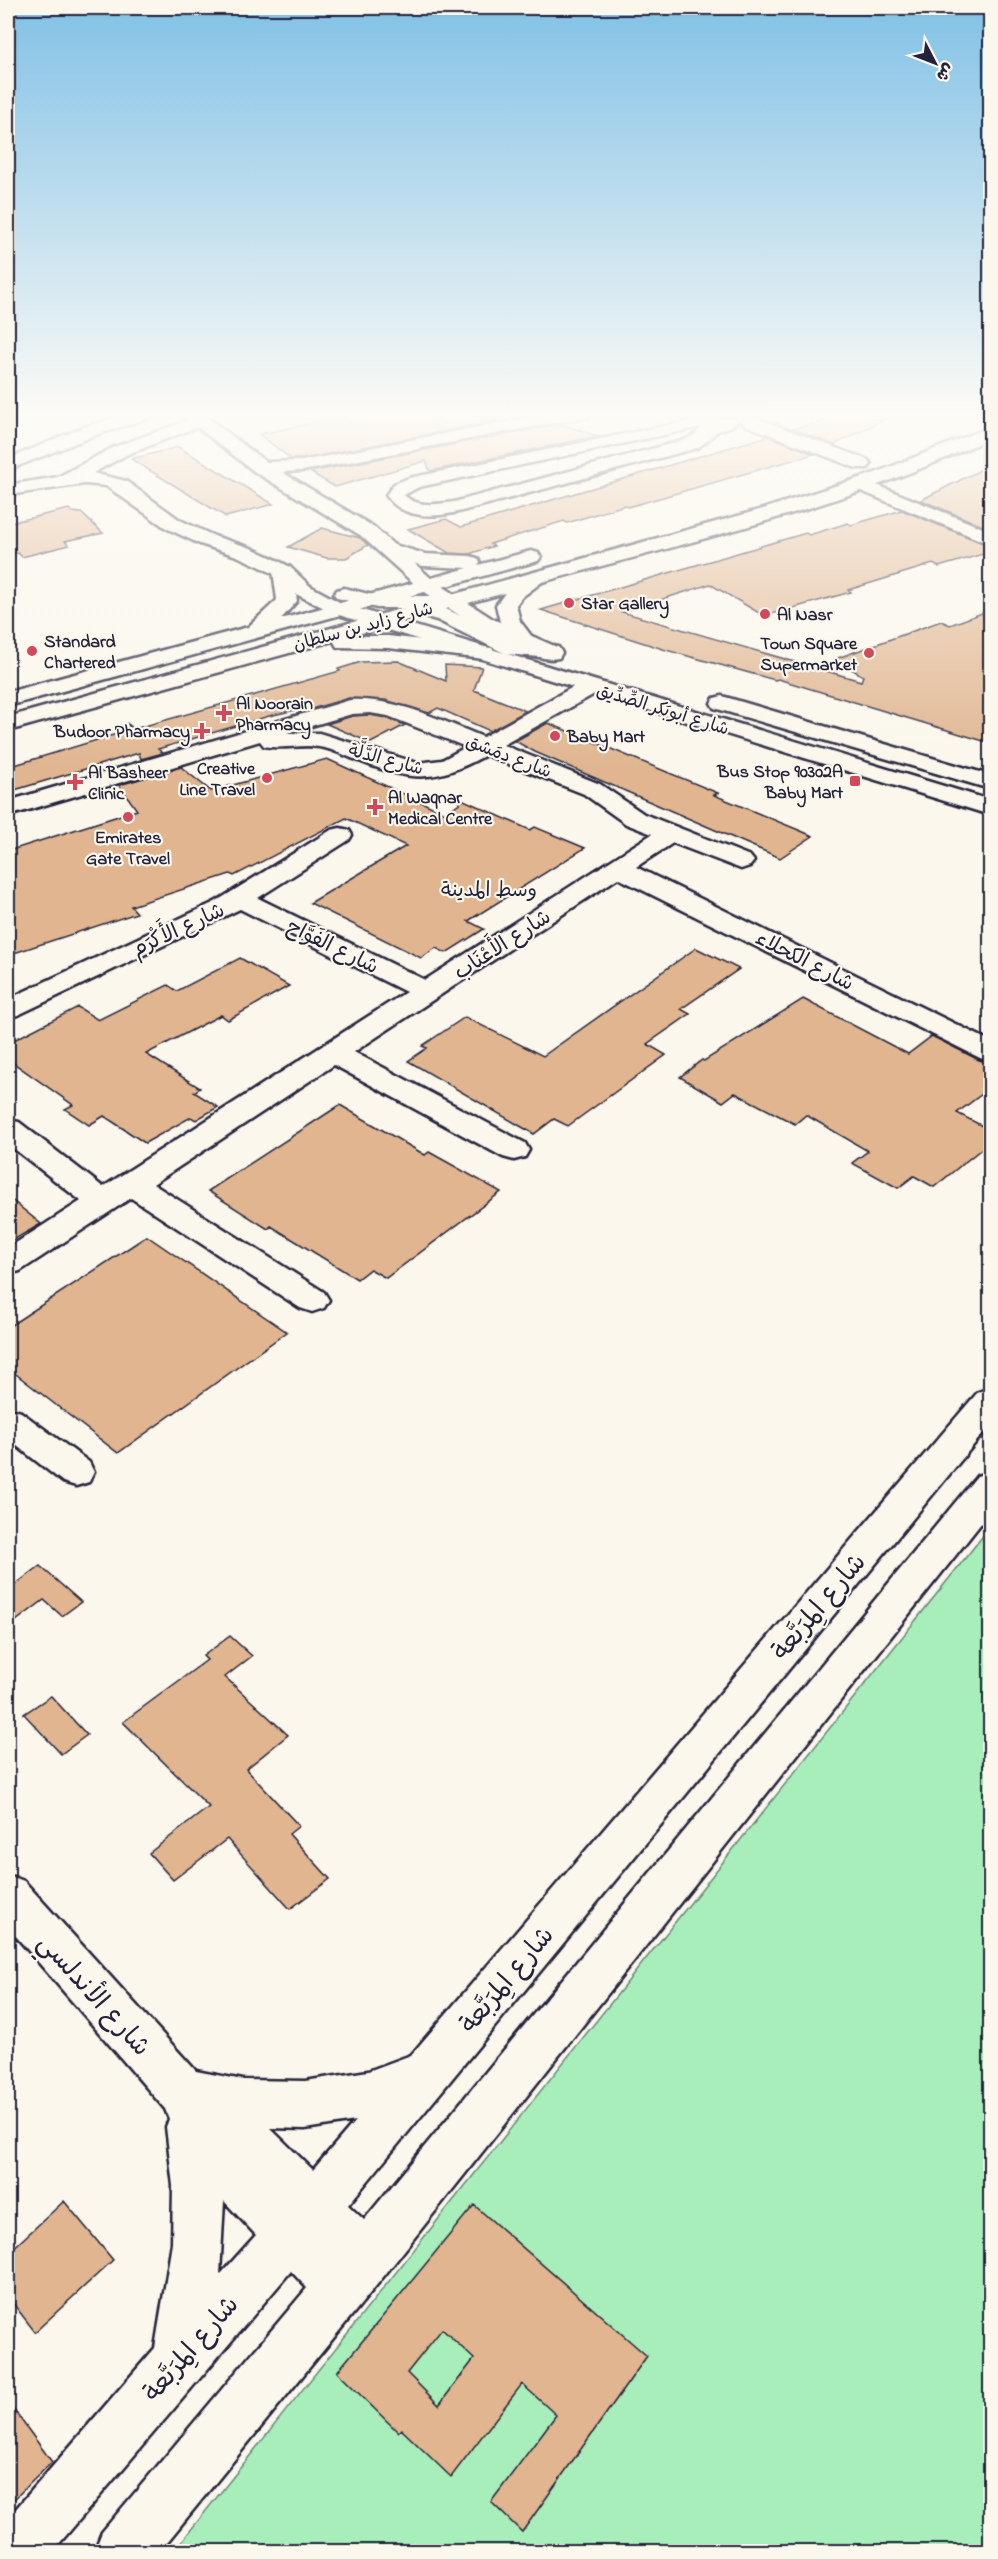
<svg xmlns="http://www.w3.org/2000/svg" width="998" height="2559" viewBox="0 0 998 2559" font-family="'Indie Flower','Playpen Sans Arabic',sans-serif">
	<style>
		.green { fill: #a8eeba; stroke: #65887a; stroke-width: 1.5 }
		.building { fill: #e0b590; stroke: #22223b; stroke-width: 1.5; fill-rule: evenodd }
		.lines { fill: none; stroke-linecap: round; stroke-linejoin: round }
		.minor-casing { stroke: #22223b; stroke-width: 5 }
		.major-casing { stroke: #22223b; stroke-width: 5 }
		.highway-casing { stroke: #22223b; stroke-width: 5 }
		.minor { fill: #fbf7ec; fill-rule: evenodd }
		.major { fill: #fbf7ec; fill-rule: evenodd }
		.highway { fill: #fbf7ec; fill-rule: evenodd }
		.poi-dot { fill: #d1495b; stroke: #fbf7ec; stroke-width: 2 }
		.labels { text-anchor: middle; stroke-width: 4.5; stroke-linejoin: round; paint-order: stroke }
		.far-poi-label { font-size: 18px; font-weight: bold; fill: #22223b; stroke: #fbf7ec; text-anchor: start }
		.far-street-label { font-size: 18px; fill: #22223b; stroke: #fbf7ec }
		.far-quarter-label { font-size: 20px; fill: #22223b; stroke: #fbf7ec }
		.street-label { font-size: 21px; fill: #22223b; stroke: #fbf7ec }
		.near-street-label { font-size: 26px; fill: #22223b; stroke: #fbf7ec }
	</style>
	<rect width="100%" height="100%" fill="#fbf7ec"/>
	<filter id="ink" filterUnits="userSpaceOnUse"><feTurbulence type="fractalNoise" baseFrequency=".0167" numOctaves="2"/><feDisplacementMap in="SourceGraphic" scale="12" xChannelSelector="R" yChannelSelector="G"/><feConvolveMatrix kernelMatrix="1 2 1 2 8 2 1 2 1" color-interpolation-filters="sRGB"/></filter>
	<g filter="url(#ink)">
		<path class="green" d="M990,1527V2551H174Z"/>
		<path class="building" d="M386,412H426L436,418L468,412H488L501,420L302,459H291L259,434L358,414L362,417Z
			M822,412H899L834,445L793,429L824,421Z
			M560,424L598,436L430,471L426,461L335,487L310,472Z
			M768,436L814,454L628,507L625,505L567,523L564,521L490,544L494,546L469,554L449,553L408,529L446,519L461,527Z
			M178,447L185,451L273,504L226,517L131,459Z
			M990,465V529L921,500Z
			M69,509L72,512L81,513L103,533L65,541L69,545L22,557L18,553L8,555V523Z
			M902,510L990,546V552L939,567L933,564L848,590L851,592L764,616L710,584L622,612L861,681L863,676L835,659L941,621L950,625L990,610V743L778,679L775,680L666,650L541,610L806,533L809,535L848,523L851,525Z
			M322,528L360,538L368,545L346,558H327L288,547Z
			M398,661L446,681L445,665L482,667L474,690L526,711L490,731L438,708L429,713L385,700L349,698L301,712L295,710L269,716L158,749L163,753L141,759L139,753L8,792V767L130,730L128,724L134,729L340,671L338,669L361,662Z
			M370,715L387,718L405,725L371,743L327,724L352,716Z
			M548,723L718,793L714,795L813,836L780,858L535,752L515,741Z
			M327,759L445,813L464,800L530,830L535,827L585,848L468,921L484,929L446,953L436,948L421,958L310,903L406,846L346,818L234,876L230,874L131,906L137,913L8,955V851L137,810L119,785L181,767L211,791Z
			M696,948L739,969L681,1009L690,1014L647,1044L666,1055L568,1126L554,1119L534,1134L408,1061L427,1048L422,1046L465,1017L543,1056Z
			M240,958L289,986L228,1020L221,1015L146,1054L200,1088L194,1092L218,1107L196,1120L191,1117L145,1143L104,1116L89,1125L65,1109L73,1105L8,1059V1043L78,1007L98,1020L168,985L177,991Z
			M803,999L908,1054L932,1036L979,1060L990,1063V1088L957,1113L990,1130V1142L934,1187L914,1176L898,1188L852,1163L868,1151L806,1115L795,1124L735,1093L723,1102L680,1077L702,1060L704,1061Z
			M340,1105L425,1155L429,1152L501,1192L386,1278L370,1269L357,1279L271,1226L268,1229L208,1191Z
			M8,1197L41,1224L8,1243Z
			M147,1236L287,1332L118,1453L8,1368V1327Z
			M40,1566L81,1602L62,1616L44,1600L8,1627V1590Z
			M230,1636L252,1656L225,1677L288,1735L246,1769L299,1826L289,1834L330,1879L290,1909L227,1839L173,1880L149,1853L209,1807L123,1722L207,1660L203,1656Z
			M51,1696L87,1735L61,1754L24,1714Z
			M64,2201L113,2260L35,2332L8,2297V2253Z
			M474,2205L647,2356L522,2532L491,2502L556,2415L522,2384L451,2477L401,2429L398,2432L337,2372ZM442,2329L474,2359L439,2405L407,2373Z
			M8,2402L52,2462L8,2505Z"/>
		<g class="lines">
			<g class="minor-casing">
				<path id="minor" d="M132,412H157L155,416L96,435L8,470V459L84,427Z
					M181,412H200L266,462L302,461L557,412H592L590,416L584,417L302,471L282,472L374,527L433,580L436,584L433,588H419L360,535L255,472L197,427L126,455L93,473L126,481L180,520L214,536L251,548L275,559L290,567L310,586L343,604L346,608L343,612L336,614L296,594L276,575L261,567L237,556L200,544L166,528L106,486L85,484L8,495V485L58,477L114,447L178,424L187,419Z
					M713,412L720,413L721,419L734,418L737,422C731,429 720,428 714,434C708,440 704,444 697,448L462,511C435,518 403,520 386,495L394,484L409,478L683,422ZM701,427L697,433L685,440L454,502C437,504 417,508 404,495L419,487Z
					M751,416L868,460L871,464L868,468H856L745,425L742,421L745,417Z
					M862,479L990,531V544L856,489L853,485L856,481Z
					M344,588L377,596H451L458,598L461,602L458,606L451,608H377L337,598L334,594L337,590Z
					M590,680L598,682L601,687L598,692L503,745L600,784L644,814L750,856L754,861L750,866L741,869L673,843L636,867L990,1041V1061L980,1058L618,878L354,1052L525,1143L529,1150L525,1157L514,1160L503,1157L334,1065L153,1184L324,1292L329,1300L324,1308L312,1312L300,1308L131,1198L20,1271L8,1274V1248L81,1201L8,1144V1120L19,1122L103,1187L406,992L240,909L18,1015L8,1017V999L215,902L331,830L340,828L349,830L352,835L349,840L258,898L425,980L652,834L626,824L584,794L486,755C435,783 412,782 359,761C346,756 333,749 319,747C301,744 282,750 264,746L260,741L8,816V801L350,700C397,698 440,720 483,737L582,682ZM370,713L388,716L466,747L442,760L417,763L319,733H287L352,714Z
					M990,1388V1425L348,2205L364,2220L977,1476L990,1472V1512L384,2276L159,2552H94L102,2532L307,2288L291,2271L52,2552H8V2518L155,2348L172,2243L173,2186L166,2127L169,2119L165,2109L8,1927V1875L24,1881L196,2071L243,2080L305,2081L368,2071L411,2055L978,1392ZM355,2121L313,2170L270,2128L305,2129ZM224,2201L256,2235L220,2275Z
					M8,1408L21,1412L89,1462L94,1472L89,1482L76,1486L63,1482L8,1439Z"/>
			</g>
			<g class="major-casing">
				<path id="major" d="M426,578L433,580L493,619L559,648L562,653L559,658L551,659L543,658L478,628L419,588L416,584L419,580Z
					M336,602L990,800V815L329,612L326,608L329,604Z
					M722,696L990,775V789L714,708L711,703L714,698Z"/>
			</g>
			<g class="highway-casing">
				<path id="highway" d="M990,427V438C849,506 692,541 542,582L522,597L516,605L520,621L538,645L558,647L561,652L558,657L550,658L506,654L437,620L422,616L351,636H388L484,647L492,648L495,653L492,658L484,659L388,648L337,647L334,642L336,640L8,731V717L763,509L875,473ZM505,593L496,605L500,622L514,641L446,609Z
					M391,544L425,554L470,556L477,558L480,562L478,565L531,551L538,553L541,557L538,561L8,706V692L248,627L277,600L273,571L276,567H290L293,571L297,601L281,619L468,568L423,566L384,554L381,550L384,546Z"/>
			</g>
			<use href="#minor" class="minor"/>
			<use href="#major" class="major"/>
			<use href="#highway" class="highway"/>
		</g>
	</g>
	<linearGradient id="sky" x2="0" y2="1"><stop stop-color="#81c1e6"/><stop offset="0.54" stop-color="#fdfbf6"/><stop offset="1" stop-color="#fdfbf6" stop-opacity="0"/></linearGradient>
	<rect width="998" height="770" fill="url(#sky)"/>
	<g class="poi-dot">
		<circle cx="569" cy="603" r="6"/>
		<circle cx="765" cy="614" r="6"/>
		<circle cx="32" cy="651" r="6"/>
		<circle cx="869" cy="653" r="6"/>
		<path d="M221 704h6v6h6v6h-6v6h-6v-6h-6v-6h6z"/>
		<path d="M199 722h6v6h6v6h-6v6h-6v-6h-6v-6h6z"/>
		<circle cx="555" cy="736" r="6"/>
		<circle cx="267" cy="778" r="6"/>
		<rect x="849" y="775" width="12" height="12" rx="3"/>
		<path d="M72 773h6v6h6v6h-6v6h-6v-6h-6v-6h6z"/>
		<path d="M372 798h6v6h6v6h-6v6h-6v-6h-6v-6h6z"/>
		<circle cx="128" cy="817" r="6"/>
	</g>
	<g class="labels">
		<g class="far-poi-label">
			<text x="581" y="609">Star Gallery</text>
			<text x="777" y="620">Al Nasr</text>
			<text x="44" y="647">Standard<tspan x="44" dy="21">Chartered</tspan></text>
			<text x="857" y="649" text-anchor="end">Town Square<tspan x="857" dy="21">Supermarket</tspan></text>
			<text x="236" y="709">Al Noorain<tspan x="236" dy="21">Pharmacy</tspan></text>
			<text x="190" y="737" text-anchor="end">Budoor Pharmacy</text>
			<text x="567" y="742">Baby Mart</text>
			<text x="255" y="774" text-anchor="end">Creative<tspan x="255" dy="21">Line Travel</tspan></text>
			<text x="843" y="777" text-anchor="end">Bus Stop 90302A<tspan x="843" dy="21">Baby Mart</tspan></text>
			<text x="88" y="778">Al Basheer<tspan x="88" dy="21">Clinic</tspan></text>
			<text x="388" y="803">Al Waqnar<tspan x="388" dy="21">Medical Centre</tspan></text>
			<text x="128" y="843" text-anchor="middle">Emirates<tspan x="128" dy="21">Gate Travel</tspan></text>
		</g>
		<g class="far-street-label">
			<text transform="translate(363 626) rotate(-15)" y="6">شارع زايد بن سلطان</text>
			<text transform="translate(663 709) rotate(17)" y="6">شارع أبوبَكر الصِّدِّيق</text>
			<text transform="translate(509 756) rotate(21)" y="6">شارع دِمَشق</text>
			<text transform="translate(386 759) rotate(15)" y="6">شارع الدَّلَّة</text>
		</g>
		<g class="far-quarter-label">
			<text x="489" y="896">وسط المدينة</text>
		</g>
		<g class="street-label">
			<text transform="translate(178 929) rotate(-25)" y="7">شارع الأَكْرَم</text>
			<text transform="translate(502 944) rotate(-33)" y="7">شارع الأَعْنَاب</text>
			<text transform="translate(333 946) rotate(26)" y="7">شارع الفَوَّاح</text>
			<text transform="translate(805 960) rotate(27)" y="7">شارع الكحلاء</text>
		</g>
		<g class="near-street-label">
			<text transform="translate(818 1606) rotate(-50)" y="9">شارع المِرَبَّعة</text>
			<text transform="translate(506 1979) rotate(-50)" y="9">شارع المِرَبَّعة</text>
			<text transform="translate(95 1994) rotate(48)" y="9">شارع الأندلسي</text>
			<text transform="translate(190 2348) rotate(-49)" y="9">شارع المِرَبَّعة</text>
		</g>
	</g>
	<rect width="998" height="2559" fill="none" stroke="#fbf7ec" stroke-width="30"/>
	<rect x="15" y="15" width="968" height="2529" fill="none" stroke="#22223b" stroke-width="2" filter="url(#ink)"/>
	<g transform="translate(935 63) rotate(132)" stroke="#fbf7ec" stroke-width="4.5" paint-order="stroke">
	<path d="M0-4.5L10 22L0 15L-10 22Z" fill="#22223b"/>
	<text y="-9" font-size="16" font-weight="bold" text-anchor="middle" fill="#22223b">ش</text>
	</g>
</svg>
